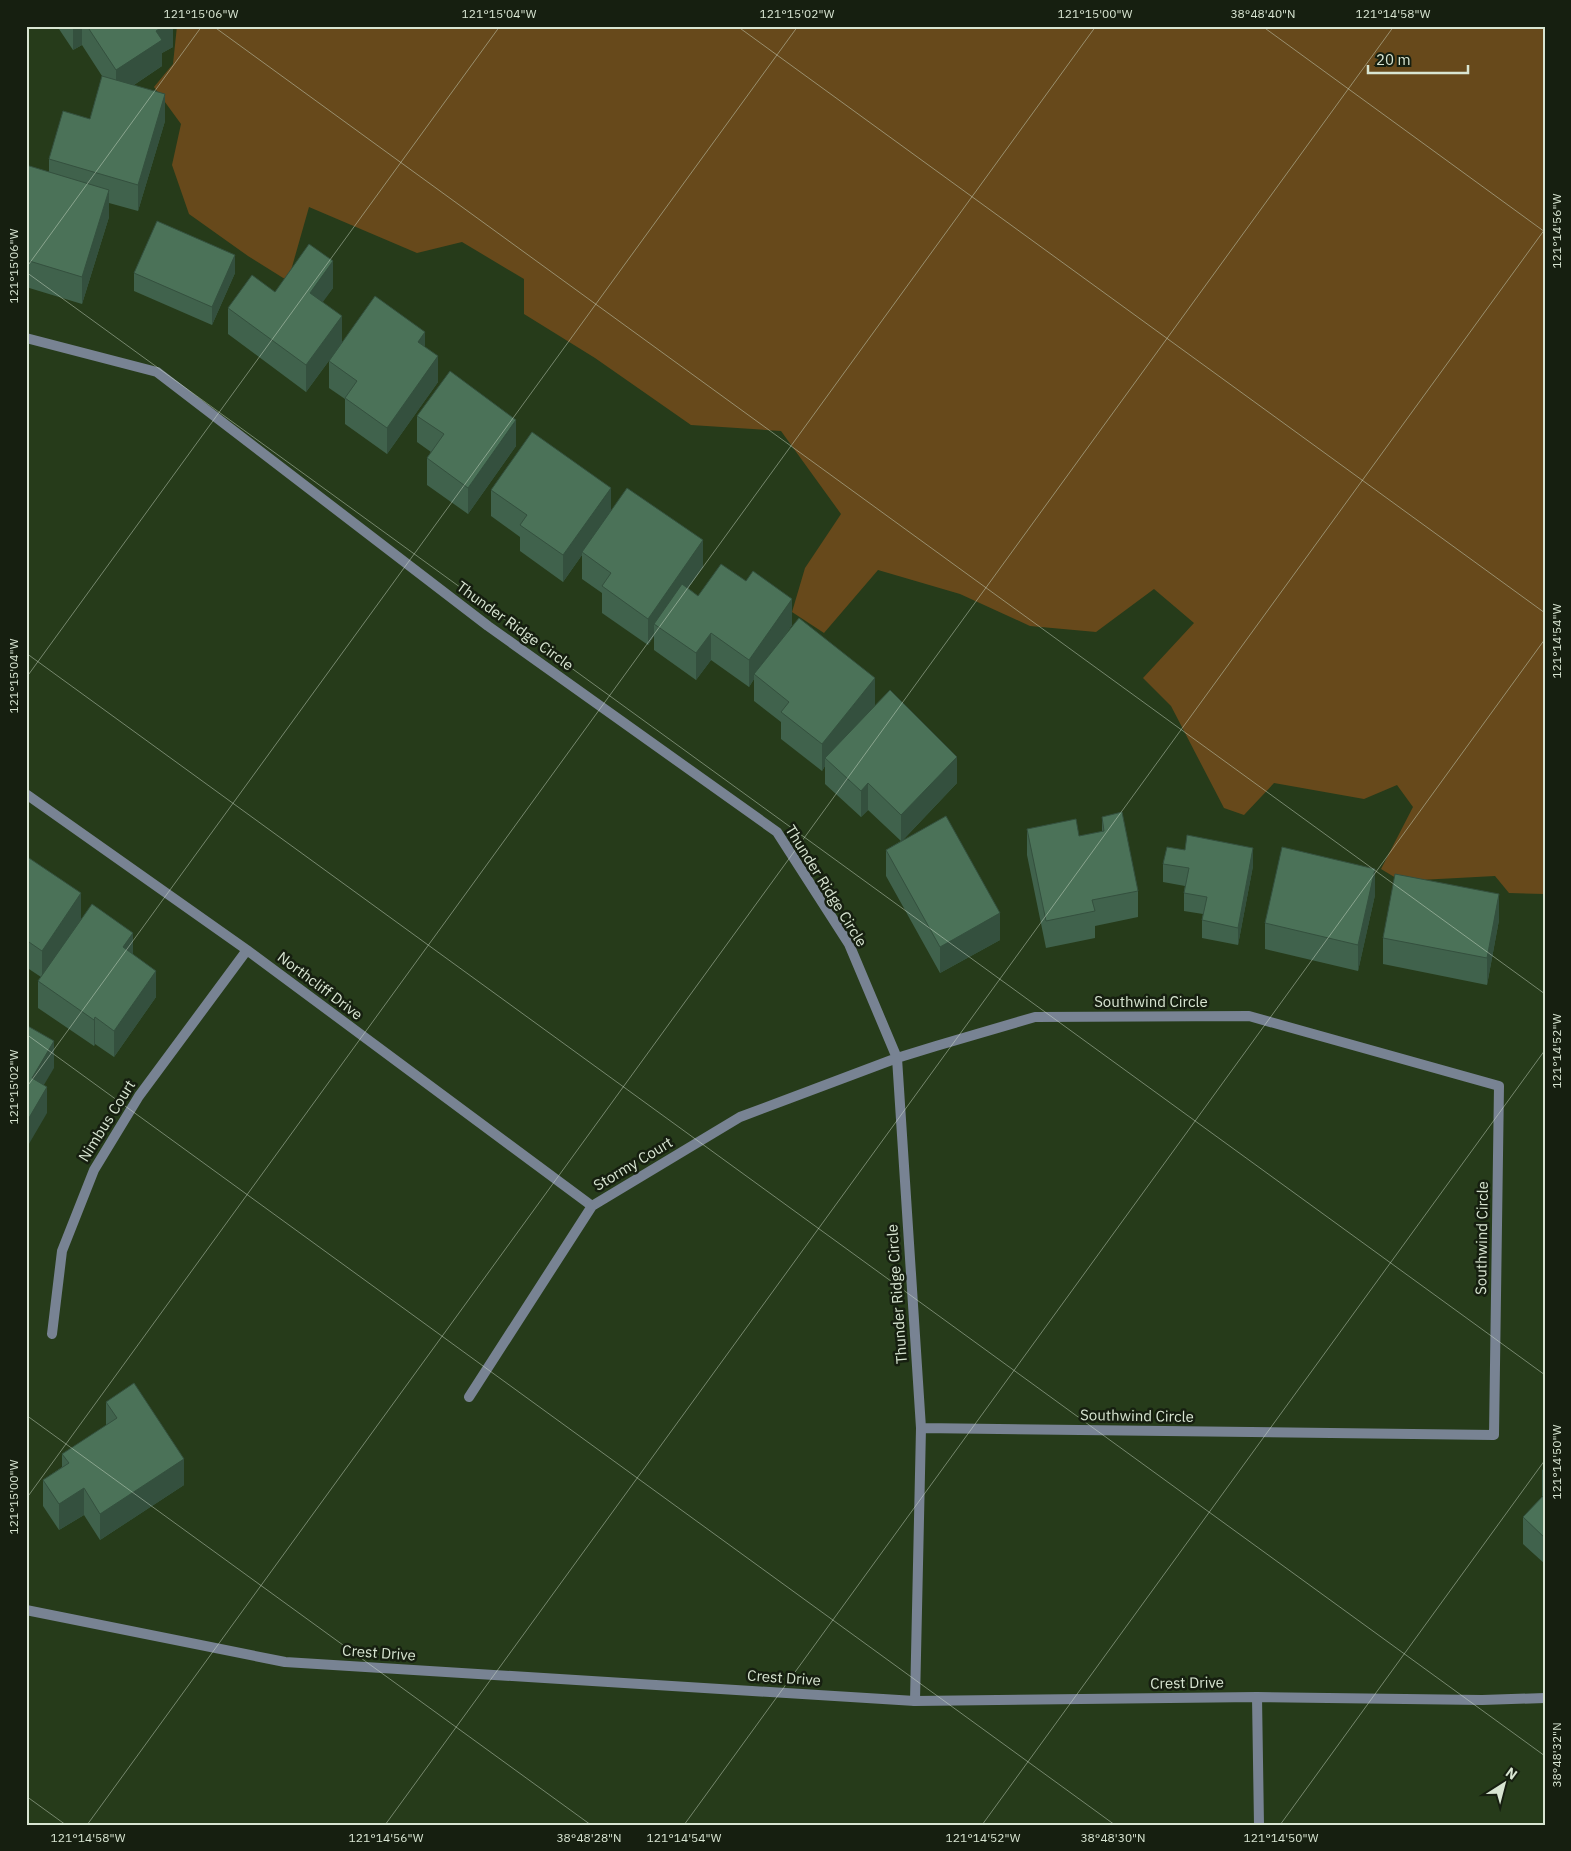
<svg xmlns="http://www.w3.org/2000/svg" width="1571" height="1851" viewBox="0 0 1571 1851" font-family="'IBM Plex Sans',sans-serif">
	<style>
		.green { fill: #67491b }
		.lines { fill: none; stroke-linecap: round; stroke-linejoin: round }
		.minor { stroke: #788393; stroke-width: 10 }
		.tertiary { stroke: #788393; stroke-width: 10 }
		.wall { fill: #40624c }
		.shaded-wall { fill: #34503e }
		.building { fill: #4b7258; stroke: #34503e }
		.ticks { fill: none; stroke: #d8e5d2; stroke-width: 1; stroke-opacity: 0.45 }
		.labels { text-anchor: middle; stroke-width: 5; stroke-linejoin: round; paint-order: stroke }
		.street-label { font-size: 15px; fill: #d8e5d2; stroke: #161f10 }
		.neatline { fill: none; stroke: #d8e5d2; stroke-width: 2 }
		.ticks-label { font-size: 12px; text-anchor: middle; fill: #d8e5d2 }
	</style>
	<rect width="100%" height="100%" fill="#263b1a"/>
	<path class="green" d="M177,26H1545V894L1509,893L1495,876L1401,881L1381,869L1413,807L1397,785L1364,799L1274,783L1244,815L1224,808L1171,706L1143,678L1194,623L1154,589L1096,632L1030,626L960,594L878,570L824,633L792,612L805,568L841,514L781,431L691,425L595,358L524,314V279L462,242L417,253L309,207L288,281L248,256L189,214L172,165L181,124L154,87L173,64Z"/>
	<g class="lines">
		<path class="minor" d="M26,338L157,372L488,626L777,832L849,944L897,1058L921,1428L915,1701
			M26,794L247,950L592,1206
			M52,1334L62,1251L94,1170L139,1096L247,950
			M469,1397L592,1206L740,1117L897,1058L936,1046L1035,1017L1249,1016L1499,1086L1494,1435L921,1428
			M1257,1697L1259,1825"/>
		<path class="tertiary" d="M26,1610L285,1662L915,1701L1257,1697L1482,1700L1545,1698"/>
	</g>
	<path class="wall" d="M57,26H173V47L162,53V66L134,85L165,121L138,211L109,203V217L82,304L26,287V165L49,172V159L90,119L102,76L82,45L73,50Z
		M134,273H235L212,325L134,291Z
		M333,288L322,302L342,343L306,392L228,334V308L275,292Z
		M329,361L438,382L387,454L345,424V399L329,388Z
		M417,416L516,446L468,514L427,485V458L431,452L417,442Z
		M491,490L611,511L703,567L688,588L698,596L792,625L784,637L875,705L867,714L957,783L903,840L1000,940L940,973L886,876V850L901,841L868,810L861,817L825,784V766L822,771L781,739V722L754,701V679L749,687L711,660L696,680L654,650V636L648,645L602,613V593L582,579V555L563,582L520,551V537L491,516Z
		M1102,817L1138,891V917L1095,926V938L1046,948L1027,855V829L1079,836L1102,832Z
		M26,856L81,919L64,945L133,955L156,997L114,1057L95,1044L94,1046L38,1008V981L41,977L26,967Z
		M1163,864L1253,866L1238,945L1202,938V920L1203,914L1184,911V893L1185,886L1163,882Z
		M1375,895L1358,971L1265,949V923Z
		M1499,920L1487,985L1383,964V938Z
		M106,1402L184,1485L100,1540L84,1515L59,1530L43,1506V1480L62,1467V1454L106,1426Z
		M1545,1468V1564L1523,1544V1517L1542,1497V1470Z"/>
	<path class="shaded-wall" d="M73,26H82V45L73,50Z
		M163,26H173V47L162,53V66L116,97V70L156,31Z
		M165,94V121L138,211V185Z
		M109,190V217L82,304V277Z
		M235,255V273L212,325V307Z
		M333,261V288L310,320V293Z
		M342,316V343L306,392V365Z
		M425,332V359L418,342Z
		M438,356V382L387,454V428Z
		M516,420V446L468,514V488Z
		M611,488V514L582,552V555L563,582V555Z
		M703,540V567L660,628L654,624V636L648,645V619Z
		M792,599V625L756,676L754,674V679L749,687V660Z
		M711,633V660L696,680V653Z
		M875,678V705L829,761L825,758V766L822,771V744Z
		M957,757V783L901,842V815Z
		M868,783V810L861,817V791Z
		M1253,848V866L1238,945V928Z
		M1375,869V895L1358,971V945Z
		M81,893V919L42,977V951Z
		M1499,894V920L1487,985V958Z
		M1000,913V940L940,973V947Z
		M133,933V960L123,947Z
		M156,971V997L114,1057V1031Z
		M95,1017V1044L94,1046V1020Z
		M54,1041V1068L32,1105V1078Z
		M47,1087V1113L26,1149V1123Z
		M184,1459V1485L100,1540V1514Z
		M84,1488V1515L59,1530V1504Z"/>
	<path class="building" d="M87,26H163L156,31L162,40L116,70Z
		M102,76L165,94L138,185L49,159L63,111L90,119Z
		M26,165L109,190L82,277L26,260V221L27,219L26,218Z
		M157,221L235,255L212,307L134,273Z
		M309,244L333,261L310,293L342,316L306,365L228,308L252,275L275,292Z
		M375,296L425,332L418,342L438,356L387,428L345,398L357,381L329,361Z
		M450,371L516,420L468,488L427,458L444,434L417,416Z
		M532,432L611,488L563,555L520,525L527,515L491,490Z
		M627,488L703,540L648,619L602,586L611,573L582,552Z
		M721,564L746,581L753,571L792,599L749,660L711,633L696,653L654,624L682,584L698,596Z
		M799,618L875,678L822,744L781,712L789,702L754,674Z
		M890,690L957,757L901,815L868,783L861,791L825,758Z
		M1122,812L1138,891L1092,900L1095,911L1046,921L1027,829L1076,819L1079,836L1104,831L1102,817Z
		M946,816L1000,913L940,947L886,850Z
		M1187,835L1253,848L1238,928L1202,920L1207,897L1184,893L1189,868L1163,864L1167,847L1185,850Z
		M1282,847L1375,869L1358,945L1265,923Z
		M26,856L81,893L42,951L26,940Z
		M1395,874L1499,894L1487,958L1383,938Z
		M92,904L133,933L123,947L156,971L114,1031L95,1017L94,1020L38,981Z
		M26,1025L54,1041L32,1078L47,1087L26,1123Z
		M134,1383L184,1459L100,1514L84,1488L59,1504L43,1480L69,1463L62,1454L117,1418L106,1402Z
		M1545,1494V1538L1523,1517Z"/>
	<path class="ticks" d="M213,26L1545,994M737,26L1545,613M1262,26L1545,232M26,268L202,26M26,272L1545,1375M26,653L1545,1756M26,678L500,26M26,1034L1115,1825M26,1088L798,26M26,1415L591,1825M26,1499L1096,26M26,1796L66,1825M87,1825L1394,26M385,1825L1545,229M684,1825L1545,639M982,1825L1545,1050M1280,1825L1545,1460"/>
	<g class="labels">
		<g class="street-label">
			<text transform="translate(515 626) rotate(36)" y="5">Thunder Ridge Circle</text>
			<text transform="translate(826 886) rotate(58)" y="5">Thunder Ridge Circle</text>
			<text transform="translate(320 986) rotate(37)" y="5">Northcliff Drive</text>
			<text x="1151" y="1007">Southwind Circle</text>
			<text transform="translate(107 1121) rotate(-58)" y="5">Nimbus Court</text>
			<text transform="translate(633 1164) rotate(-31)" y="5">Stormy Court</text>
			<text transform="translate(1482 1238) rotate(-89)" y="5">Southwind Circle</text>
			<text transform="translate(897 1294) rotate(-94)" y="5">Thunder Ridge Circle</text>
			<text transform="translate(1137 1416) rotate(1)" y="5">Southwind Circle</text>
			<text transform="translate(379 1653) rotate(4)" y="5">Crest Drive</text>
			<text transform="translate(784 1678) rotate(4)" y="5">Crest Drive</text>
			<text transform="translate(1187 1683) rotate(-1)" y="5">Crest Drive</text>
		</g>
	</g>
	<rect width="1571" height="1851" fill="none" stroke="#161f10" stroke-width="55"/>
	<g transform="translate(1504 1784) rotate(36)" stroke="#161f10" stroke-width="4" paint-order="stroke">
	<path d="M0-4L9 19L0 12L-9 19Z" fill="#d8e5d2"/>
	<text y="-8" font-size="14" font-weight="bold" text-anchor="middle" fill="#d8e5d2">N</text>
	</g>
	<path d="M1368 65v8h100v-8" fill="none" stroke="#d8e5d2" stroke-width="2.5"/>
	<text x="1376" y="65" font-size="15" fill="#d8e5d2" stroke="#161f10" stroke-width="4" paint-order="stroke">20 m</text>
	<rect x="28" y="28" width="1516" height="1796" class="neatline"/>
	<g class="ticks-label">
		<text x="201" y="18">121°15'06"W</text>
		<text x="499" y="18">121°15'04"W</text>
		<text x="797" y="18">121°15'02"W</text>
		<text x="1095" y="18">121°15'00"W</text>
		<text x="1263" y="18">38°48'40"N</text>
		<text x="1393" y="18">121°14'58"W</text>
		<text transform="translate(1557 231) rotate(-90)" y="4">121°14'56"W</text>
		<text transform="translate(14 266) rotate(-90)" y="4">121°15'06"W</text>
		<text transform="translate(1557 641) rotate(-90)" y="4">121°14'54"W</text>
		<text transform="translate(14 676) rotate(-90)" y="4">121°15'04"W</text>
		<text transform="translate(1557 1051) rotate(-90)" y="4">121°14'52"W</text>
		<text transform="translate(14 1087) rotate(-90)" y="4">121°15'02"W</text>
		<text transform="translate(1557 1462) rotate(-90)" y="4">121°14'50"W</text>
		<text transform="translate(14 1497) rotate(-90)" y="4">121°15'00"W</text>
		<text transform="translate(1557 1755) rotate(-90)" y="4">38°48'32"N</text>
		<text x="88" y="1842">121°14'58"W</text>
		<text x="386" y="1842">121°14'56"W</text>
		<text x="589" y="1842">38°48'28"N</text>
		<text x="684" y="1842">121°14'54"W</text>
		<text x="983" y="1842">121°14'52"W</text>
		<text x="1113" y="1842">38°48'30"N</text>
		<text x="1281" y="1842">121°14'50"W</text>
	</g>
</svg>
